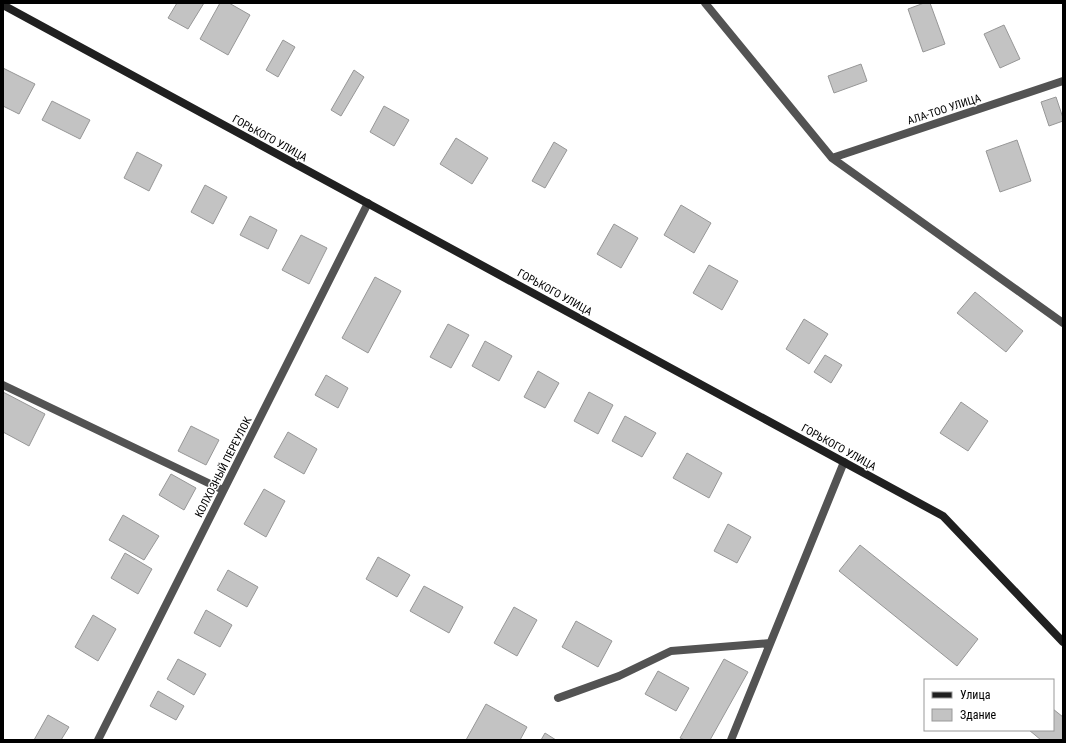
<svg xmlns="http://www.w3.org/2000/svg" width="1066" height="743" viewBox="0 0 1066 743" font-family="'Roboto Condensed',sans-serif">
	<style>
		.building { fill: #c3c3c3; stroke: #979797 }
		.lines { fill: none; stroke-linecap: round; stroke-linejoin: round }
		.street { stroke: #535353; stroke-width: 8 }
		.secondary { stroke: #202020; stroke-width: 8 }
		.labels { text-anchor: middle; stroke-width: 3; stroke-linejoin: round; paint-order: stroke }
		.street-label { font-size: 11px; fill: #000; stroke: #fff }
	</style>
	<rect width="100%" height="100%" fill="#fff"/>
	<path class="building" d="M177,3H204L188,29L168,18Z
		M220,3H229L250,15L228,55L200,39Z
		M924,3H930L945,44L923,52L908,9Z
		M1004,25L1020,59L1000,68L984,34Z
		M283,40L295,47L278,77L266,70Z
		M861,64L867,81L834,93L828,76Z
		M3,68L35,84L19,114L3,106Z
		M354,70L364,77L341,116L331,110Z
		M1056,97L1063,118V121L1049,126L1041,102Z
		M52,101L90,120L80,139L42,120Z
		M384,106L409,120L394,146L370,132Z
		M456,138L488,158L472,184L440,164Z
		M1017,140L1031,181L1000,192L986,151Z
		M554,142L567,150L545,188L532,181Z
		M137,152L162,165L149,191L124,178Z
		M205,185L227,197L213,224L191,212Z
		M681,205L711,223L694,253L664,235Z
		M250,216L277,230L268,249L240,235Z
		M614,224L638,238L621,268L597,254Z
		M301,235L327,248L309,284L282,270Z
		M709,265L738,281L722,310L693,293Z
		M375,277L401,291L368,353L342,338Z
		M975,292L1023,331L1006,352L957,313Z
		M804,319L828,334L809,364L786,349Z
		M448,324L469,335L451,368L430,357Z
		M485,341L512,356L499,381L472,366Z
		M825,355L842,365L831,383L814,372Z
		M538,371L559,383L545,408L524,397Z
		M326,375L348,388L338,408L315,395Z
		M3,392L45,414L29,446L3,432Z
		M589,392L613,405L598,434L574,421Z
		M961,402L988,421L968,451L940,433Z
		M625,416L656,433L642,457L612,441Z
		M191,426L219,440L206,465L178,451Z
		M288,432L317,449L304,474L274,457Z
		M687,453L722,473L709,498L673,478Z
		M171,474L196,488L184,510L159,495Z
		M264,489L285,501L266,537L244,524Z
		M123,515L159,536L144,560L109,540Z
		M728,524L751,537L737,563L714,551Z
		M860,545L978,639L957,666L839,571Z
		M125,553L152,569L138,594L111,578Z
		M378,557L410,575L397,597L366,579Z
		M228,570L258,587L247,607L217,590Z
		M424,586L463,607L449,633L410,611Z
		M514,607L537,620L517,656L494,643Z
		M206,610L232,625L220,647L194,633Z
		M93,615L116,629L98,661L75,647Z
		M576,621L612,641L598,667L562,647Z
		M178,659L206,674L194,695L167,679Z
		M724,659L748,672L710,740H685L680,738Z
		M658,671L689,688L676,711L645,694Z
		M158,691L184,706L176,720L150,706Z
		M486,704L527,727L520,740H466Z
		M1053,709L1063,717V740H1041L1029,730H1053Z
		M48,715L69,727L61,740H34Z
		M545,733L556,740H541Z"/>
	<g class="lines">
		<path class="street" d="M705,3L832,158L1063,323
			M832,158L1063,81
			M3,385L223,490
			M558,698L619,676L671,651L770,643
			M98,740L368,203
			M731,740L844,462"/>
		<path class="secondary" d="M3,5L943,516L1063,642"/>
	</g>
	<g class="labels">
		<g class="street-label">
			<text transform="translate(944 109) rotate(-18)" y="4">АЛА-ТОО УЛИЦА</text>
			<text transform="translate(270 138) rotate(29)" y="4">ГОРЬКОГО УЛИЦА</text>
			<text transform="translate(555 292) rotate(29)" y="4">ГОРЬКОГО УЛИЦА</text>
			<text transform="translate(839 447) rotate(29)" y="4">ГОРЬКОГО УЛИЦА</text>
			<text transform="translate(223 467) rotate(-63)" y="4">КОЛХОЗНЫЙ ПЕРЕУЛОК</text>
		</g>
	</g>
	<rect width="1066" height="743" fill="none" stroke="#000000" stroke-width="8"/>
	<rect x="924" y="679" width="130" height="52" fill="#ffffff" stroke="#999999"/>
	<rect x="932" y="692" width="20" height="6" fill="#202020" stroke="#999999"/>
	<text x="960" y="699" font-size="12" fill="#000000">Улица</text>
	<rect x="932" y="709" width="20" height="12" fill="#c3c3c3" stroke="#999999"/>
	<text x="960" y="719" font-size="12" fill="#000000">Здание</text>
</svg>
